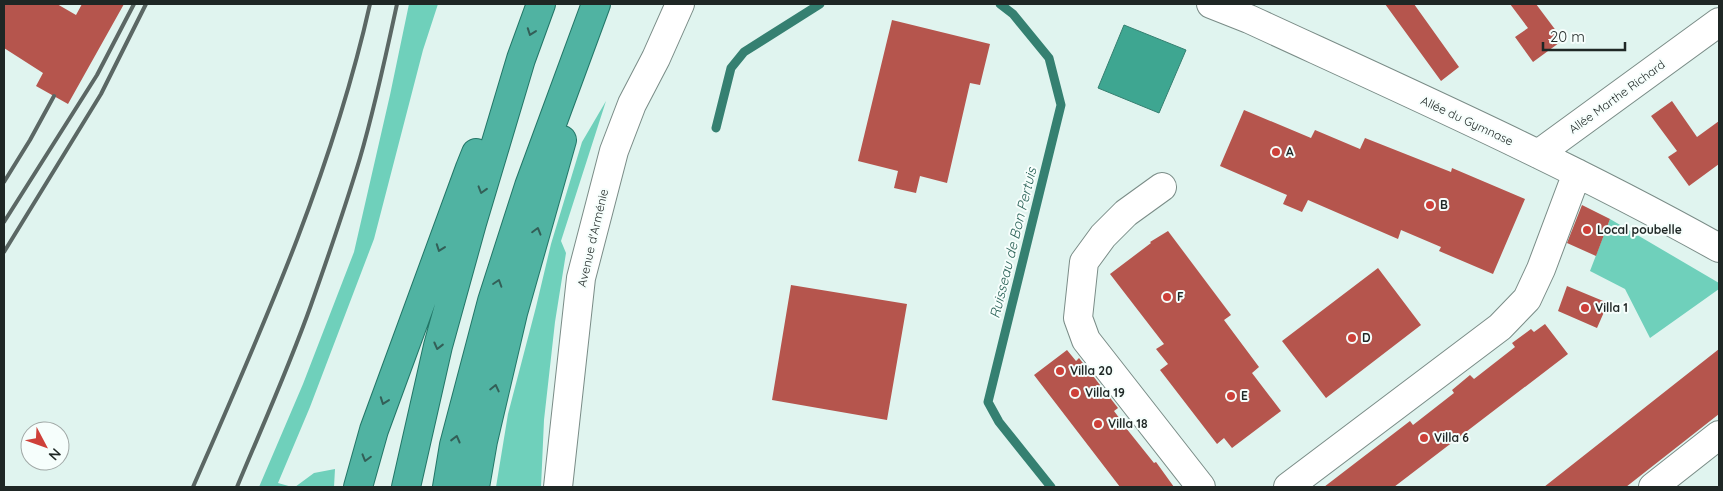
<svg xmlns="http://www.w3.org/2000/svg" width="1723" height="491" viewBox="0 0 1723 491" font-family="Quicksand,sans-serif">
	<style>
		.green { fill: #6fd0bb }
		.water { fill: #3ea691; stroke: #358071 }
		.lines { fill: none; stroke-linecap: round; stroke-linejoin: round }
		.stream { stroke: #358071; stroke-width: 9 }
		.building { fill: #b5554d }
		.minor-casing { stroke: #7a8c87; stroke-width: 30 }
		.tertiary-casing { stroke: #7a8c87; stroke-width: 30 }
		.trunk-casing { stroke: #227667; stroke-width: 30 }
		.minor { stroke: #fff; stroke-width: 28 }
		.tertiary { stroke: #fff; stroke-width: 28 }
		.trunk { stroke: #50b3a2; stroke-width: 28 }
		.rail { stroke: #5b6764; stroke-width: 4 }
		.oneway { stroke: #335f57 }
		.poi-dot { fill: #ce4039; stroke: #f6fefc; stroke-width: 2 }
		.labels { text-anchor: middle; stroke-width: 4; stroke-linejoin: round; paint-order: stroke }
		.street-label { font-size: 12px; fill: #1f2725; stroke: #f6fefc }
		.poi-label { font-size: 12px; font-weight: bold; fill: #1f2725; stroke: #f6fefc; text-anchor: start }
		.water-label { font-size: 14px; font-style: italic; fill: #2c6358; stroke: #f6fefc }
	</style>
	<rect width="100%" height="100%" fill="#e0f4ef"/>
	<path class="green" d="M409,4H438L423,50L374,239L310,407L278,483L292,487H259L303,384L354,252L390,95Z
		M606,101L561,241L566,253L555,322L544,420L541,487H496L508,414L536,307L551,244L582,142Z
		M1610,219L1719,283V289L1650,338L1625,289L1590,271Z
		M335,469L334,487H295L314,473Z"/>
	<path class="water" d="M1124,25L1186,50L1159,113L1098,88Z"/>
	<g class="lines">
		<path class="stream" d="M1000,4L1013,14L1049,58L1061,105L988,402L999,422L1051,487
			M716,128L731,68L744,52L820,4"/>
	</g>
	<path class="building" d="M4,4H57L76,15L82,4H124L68,104L36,86L43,73L4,48Z
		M1385,4H1414L1459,67L1441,81Z
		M1510,4H1536L1563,40L1533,62L1515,37L1528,28Z
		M892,20L990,44L980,85L970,83L947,183L920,176L916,193L894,188L898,171L858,161Z
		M1672,101L1697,137L1719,121V164L1689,186L1668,157L1677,151L1651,116Z
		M1244,110L1311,138L1315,130L1360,149L1365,138L1451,172L1452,168L1525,199L1493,274L1439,251L1441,247L1401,230L1398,239L1308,200L1302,212L1283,204L1287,195L1220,166Z
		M1582,205L1610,219L1596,256L1567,243Z
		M1168,231L1231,315L1224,320L1259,367L1252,373L1281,411L1232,448L1224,438L1217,444L1160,370L1168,364L1156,349L1164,344L1110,274L1151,243L1150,242Z
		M1378,268L1421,325L1326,398L1282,341Z
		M791,285L907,304L887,420L772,400Z
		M1567,286L1608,303L1597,328L1558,311Z
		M1545,324L1568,354L1394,487H1324L1410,421L1413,425L1454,393L1452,390L1470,375L1474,379L1515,347L1512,343L1531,329L1534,332Z
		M1719,349V414L1626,487H1544Z
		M1067,350L1076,361L1079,358L1118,408L1114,411L1123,423H1122L1154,463L1156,462L1174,487H1120L1034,375Z"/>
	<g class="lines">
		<g class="minor-casing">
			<path id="minor" d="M1211,4L1249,19C1407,92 1567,163 1719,248
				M1538,154L1719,22
				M1162,187L1126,213L1103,236L1084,262L1078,318L1086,340L1201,487
				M1288,487L1500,327L1527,299L1541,269L1577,173
				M1653,487L1719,435"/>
		</g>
		<g class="tertiary-casing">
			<path id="tertiary" d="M558,487L581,278L614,151L632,104L656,58L680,4"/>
		</g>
		<g class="trunk-casing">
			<path id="trunk" d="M358,487L374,430L470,168L476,153
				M406,487L438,346L472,223L521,59L541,4
				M447,487L454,445L492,301L529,186L596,4
				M475,487L483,441L513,313L562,140"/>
		</g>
		<use href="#minor" class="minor"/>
		<use href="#tertiary" class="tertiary"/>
		<use href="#trunk" class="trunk"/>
		<path class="rail" d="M4,182L30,140L54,96
			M4,222L97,75L134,4
			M4,252L101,94L146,4
			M193,487C262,329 332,173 370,4
			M237,487C262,427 289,367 311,305C328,257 345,208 360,158C375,107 386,55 397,4"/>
	</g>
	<defs><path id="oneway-chevron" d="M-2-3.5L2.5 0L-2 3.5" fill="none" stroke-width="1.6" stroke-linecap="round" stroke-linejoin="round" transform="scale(1.25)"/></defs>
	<g class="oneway">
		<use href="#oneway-chevron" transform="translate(531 32) rotate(110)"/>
		<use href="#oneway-chevron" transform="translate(482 190) rotate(107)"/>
		<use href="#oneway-chevron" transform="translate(537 231) rotate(-74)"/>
		<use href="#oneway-chevron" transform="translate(440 248) rotate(110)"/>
		<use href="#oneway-chevron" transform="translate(498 283) rotate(-72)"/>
		<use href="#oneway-chevron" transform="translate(438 346) rotate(104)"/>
		<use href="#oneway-chevron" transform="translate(495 388) rotate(-77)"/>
		<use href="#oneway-chevron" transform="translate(384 401) rotate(110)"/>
		<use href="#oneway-chevron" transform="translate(456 439) rotate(-76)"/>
		<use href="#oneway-chevron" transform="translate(366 458) rotate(106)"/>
	</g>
	<g class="poi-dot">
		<circle cx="1276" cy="152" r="5"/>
		<circle cx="1430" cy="205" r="5"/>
		<circle cx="1587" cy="230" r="5"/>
		<circle cx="1167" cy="297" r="5"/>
		<circle cx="1585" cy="308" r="5"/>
		<circle cx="1352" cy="338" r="5"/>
		<circle cx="1060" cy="371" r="5"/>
		<circle cx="1075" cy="393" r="5"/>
		<circle cx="1231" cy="396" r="5"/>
		<circle cx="1098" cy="424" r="5"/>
		<circle cx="1424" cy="438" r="5"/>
	</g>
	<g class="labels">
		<g class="street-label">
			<text transform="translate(1617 97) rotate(-36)" y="4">Allée Marthe Richard</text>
			<text transform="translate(1467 121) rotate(25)" y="4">Allée du Gymnase</text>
			<text transform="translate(593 238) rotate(-77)" y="4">Avenue d'Arménie</text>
		</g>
		<g class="poi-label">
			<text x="1286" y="156">A</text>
			<text x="1440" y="209">B</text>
			<text x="1597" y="234">Local poubelle</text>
			<text x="1177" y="301">F</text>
			<text x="1595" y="312">Villa 1</text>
			<text x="1362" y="342">D</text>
			<text x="1070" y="375">Villa 20</text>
			<text x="1085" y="397">Villa 19</text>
			<text x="1241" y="400">E</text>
			<text x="1108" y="428">Villa 18</text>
			<text x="1434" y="442">Villa 6</text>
		</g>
		<g class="water-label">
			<text transform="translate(1013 243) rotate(-76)" y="5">Ruisseau de Bon Pertuis</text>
		</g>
	</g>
	<rect width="1723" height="491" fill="none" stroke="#1f2725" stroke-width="10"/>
	<g transform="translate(45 446) rotate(131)"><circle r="24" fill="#f6fefc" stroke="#a0a8a6"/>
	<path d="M0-4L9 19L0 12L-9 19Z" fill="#ce4039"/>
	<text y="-8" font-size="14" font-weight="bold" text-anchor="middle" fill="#1f2725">N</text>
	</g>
	<path d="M1543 42v8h82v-8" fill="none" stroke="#1f2725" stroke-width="2.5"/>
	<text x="1550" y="42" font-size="15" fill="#1f2725" stroke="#f6fefc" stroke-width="4" paint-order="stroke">20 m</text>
</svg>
